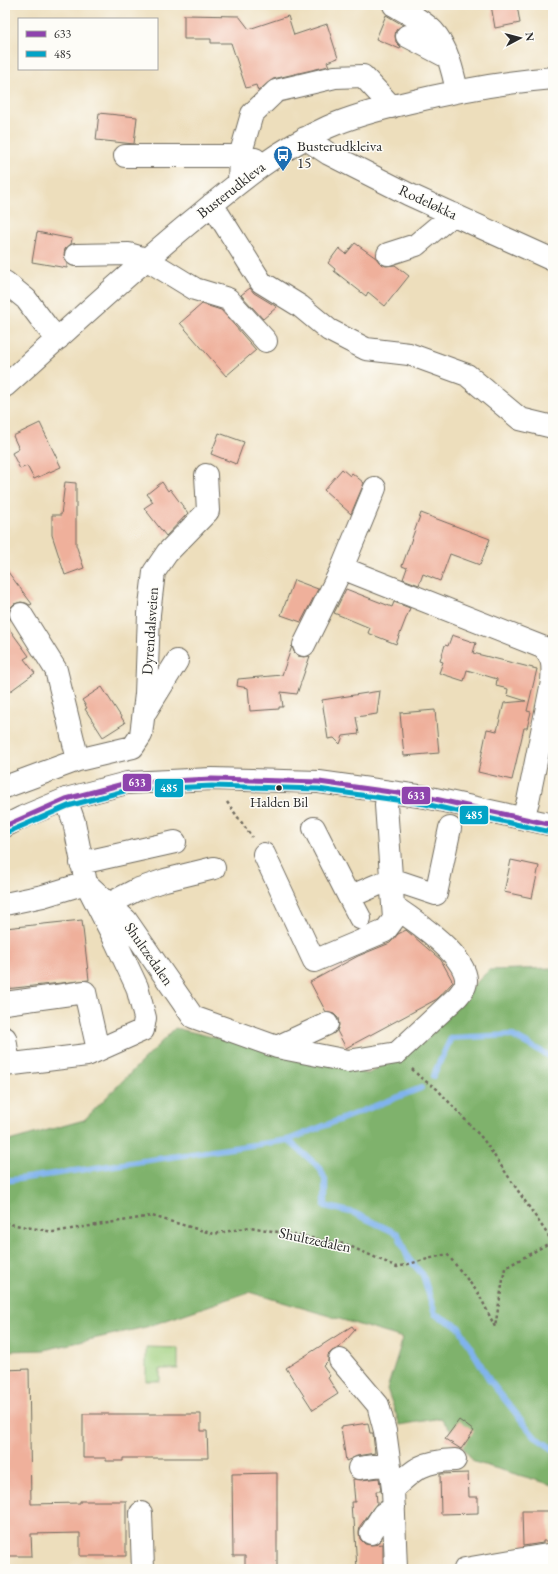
<svg xmlns="http://www.w3.org/2000/svg" width="558" height="1574" viewBox="0 0 558 1574" font-family="'EB Garamond',serif">
	<style>
		.green { fill: #9fcf7d; stroke: #657d54 }
		.forest { fill: #7fb26c; stroke: #556e4c }
		.lines { fill: none; stroke-linecap: round; stroke-linejoin: round }
		.stream { stroke: #80b3ed; stroke-width: 6 }
		.building { fill: #efb09b }
		.minor-casing { stroke: #6f6a5e; stroke-width: 24 }
		.major-casing { stroke: #6f6a5e; stroke-width: 24 }
		.path { stroke: #6f6a5e; stroke-width: 2.5; stroke-dasharray: 3 3; stroke-linecap: butt }
		.minor { stroke: #fff; stroke-width: 22 }
		.major { stroke: #fff; stroke-width: 22 }
		.bus-1-casing { stroke: #fdfcf7; stroke-width: 8 }
		.bus-2-casing { stroke: #fdfcf7; stroke-width: 8 }
		.bus-1 { stroke: #8e44ad; stroke-width: 5 }
		.bus-2 { stroke: #02a3c6; stroke-width: 5 }
		.bus-dot { fill: #2b2b2b; stroke: #fdfcf7; stroke-width: 1.5 }
		.labels { text-anchor: middle; stroke-width: 3; stroke-linejoin: round; paint-order: stroke }
		.bus-label { font-size: 14px; fill: #2b2b2b; stroke: #fdfcf7 }
		.poi-label { font-size: 15px; fill: #2b2b2b; stroke: #fdfcf7; text-anchor: start }
		.street-label { font-size: 15px; fill: #2b2b2b; stroke: #fdfcf7 }
		.line-badge { stroke: #fdfcf7; stroke-width: 1.5 }
		.badge-label { font-size: 11px; text-anchor: middle; font-weight: bold; fill: #fff }
	</style>
	<rect width="100%" height="100%" fill="#fdfcf7"/>
	<filter id="ink" filterUnits="userSpaceOnUse"><feTurbulence type="fractalNoise" baseFrequency=".025" numOctaves="2"/><feDisplacementMap in="SourceGraphic" scale="8" xChannelSelector="R" yChannelSelector="G"/><feConvolveMatrix kernelMatrix="1 2 1 2 8 2 1 2 1" color-interpolation-filters="sRGB"/></filter>
	<filter id="wash" filterUnits="userSpaceOnUse"><feTurbulence type="fractalNoise" baseFrequency=".012" numOctaves="4" result="noise"/><feDisplacementMap in="SourceGraphic" scale="16" xChannelSelector="R" yChannelSelector="G"/><feGaussianBlur stdDeviation="0.9" result="paint"/><feColorMatrix in="noise" values="0 0 0 0 0 0 0 0 0 0 0 0 0 0 0 0 0 1.4 0 .05"/><feComposite in="paint" operator="in"/></filter>
	<g filter="url(#wash)">
		<rect width="100%" height="100%" fill="#eddebc"/>
		<path class="green" d="M146,1347L178,1348V1369H160V1381H146Z"/>
		<path class="forest" d="M553,968V1485L474,1462L441,1418L400,1425L387,1389L403,1338L249,1292L146,1327L44,1350L5,1351V1142L84,1120L175,1028L368,1074L416,1043L489,970Z"/>
		<g class="lines">
			<path class="stream" d="M433,1076L451,1038L511,1035L553,1058
				M288,1140L320,1168L325,1180V1206L354,1213L398,1234L408,1258L423,1275L435,1314L459,1327L490,1381L534,1436L553,1449
				M5,1181L288,1140L421,1088"/>
		</g>
		<g id="blocks">
			<path class="building" d="M491,5H517L520,23L495,28Z
				M184,15L239,16L249,29L288,16L294,35L327,24L338,58L327,62L329,66L273,79L258,91L256,85L246,88L231,43H211V39H184Z
				M386,15L403,25L396,30L395,36L396,42L401,47L400,49L376,39Z
				M99,113L137,117L134,144L96,140Z
				M37,232L72,239L71,244L65,249L64,255L67,264V268L32,262Z
				M355,243L376,258L380,263L386,266L395,265L409,276L385,306L368,292L366,296L334,271L335,269L328,263L339,248L346,254Z
				M250,288L254,293L277,307L263,319L241,295Z
				M202,304L221,310L256,350L226,376L180,323Z
				M40,423L61,467L34,479L27,466L20,469L12,453L19,449L13,436Z
				M219,433L244,442L236,464L211,454Z
				M342,469L350,476L352,473L364,483L351,514L324,490Z
				M65,482L76,483V545L84,568L65,575L52,535V515H61Z
				M162,482L168,491L170,489L188,513L166,536L144,508L153,502L147,494Z
				M421,513L490,539L480,565L450,554L440,581L423,574L419,585L403,579L407,568L402,566Z
				M5,568L32,604L30,605L26,603L21,602L14,604L10,608L9,615L10,620L5,623L29,656L24,659L35,673L5,695Z
				M294,580L318,589L301,622L281,615Z
				M346,589L392,607L394,602L410,608L396,644L368,633L370,628L334,613Z
				M452,635L476,643L473,653L537,669L527,711L531,712L527,728H524L512,780L478,772L487,729L497,731L504,703L526,701L507,695L508,689L496,686L497,679L467,670L464,681L439,673L443,662L440,661L445,645L448,646Z
				M292,646L294,652L298,656L304,657L310,656L297,694L281,692L283,707H279V709L250,711L248,688L237,686L238,679L282,675Z
				M102,687L125,723L103,737L85,709L87,708L82,700Z
				M380,691L377,714L356,717L359,734L343,736L340,744L334,738L328,739L322,700Z
				M435,710L439,753L404,756L400,713Z
				M511,860L539,866L532,898L504,892Z
				M82,920L89,980L5,989V928Z
				M406,930L441,960L453,982L437,999L346,1048L337,1031L339,1025L338,1018L334,1014L326,1012L310,982L358,956L390,943L398,934Z
				M352,1326L355,1330L339,1348L332,1351L328,1355V1361L323,1366L330,1376L328,1378L338,1394L313,1410L286,1368Z
				M29,1369L31,1504L80,1503V1501H126V1556H80V1533L31,1534L32,1556H5V1370Z
				M83,1414H201V1431H207L208,1458H123V1461H106V1458H83Z
				M459,1420L474,1431L461,1449L445,1439Z
				M368,1423L370,1433H373L375,1453L357,1456L346,1461L341,1427Z
				M277,1473V1569H245V1556H233L232,1474Z
				M468,1473L469,1497H478V1513L441,1514L440,1474Z
				M379,1478L381,1491H376L377,1503L360,1526L359,1533L360,1539L365,1544L371,1545L383,1544V1569H357L354,1519H352L351,1502H355L353,1479L361,1480Z
				M522,1511H549V1541H543V1543L523,1546Z"/>
		</g>
	</g>
	<g filter="url(#ink)">
		<use href="#blocks" fill-opacity="0" stroke="#6f6a5e" stroke-width="1"/>
		<g class="lines">
			<g class="minor-casing">
				<path id="minor" d="M394,5C408,13 422,20 433,31C447,46 453,72 457,91
					M407,36L447,57
					M305,138L329,154L408,194L553,260
					M125,156H240L255,159
					M239,182L240,156L252,114L276,91L335,77L363,76L392,107
					M212,204L261,282L300,306L329,330L366,349L409,354L467,375L520,419L553,427
					M388,254L416,245L453,214
					M76,255L129,254L146,259L195,289L228,299L266,341
					M5,282L26,299L47,327L58,339
					M5,386C69,329 131,270 198,216C239,182 279,149 328,127C353,116 380,109 406,103C455,91 503,82 553,78
					M375,488L342,568L542,647C554,658 553,666 552,682L528,801L523,818
					M21,614L56,670L78,760
					M304,645L342,568
					M146,711L177,661
					M5,787L78,760L133,747L141,735L146,694L149,614L154,572L167,553L208,511L206,475
					M314,828L349,897L391,879L436,894L450,828
					M264,854L314,961L385,931L394,919L386,805L388,792
					M81,863L175,842
					M86,883L126,920L193,1017L277,1047L348,1061L397,1053L458,996C460,993 464,989 465,986C475,960 411,918 393,906
					M349,897L360,918
					M5,904L43,896L86,883
					M109,904L136,890L165,880L214,868
					M5,1003L85,992L98,1050
					M5,1038L9,1064
					M277,1047L327,1024
					M5,1065L87,1055L143,1030L145,1018L137,987L116,942L86,883L74,822L66,799
					M340,1360L378,1405L385,1431L393,1489L396,1569
					M359,1468L389,1464
					M393,1489C415,1468 424,1461 455,1460
					M141,1513L143,1569
					M371,1533L383,1514L394,1507
					M465,1569L553,1554"/>
			</g>
			<g class="major-casing">
				<path id="major" d="M5,826L23,817L66,799L127,783L212,779L319,782L426,797L553,825"/>
			</g>
			<path class="path" d="M227,802L252,837
				M412,1069L421,1078L437,1089L483,1139L552,1241
				M5,1223L53,1232L152,1216L214,1234L250,1227L345,1244L397,1267L447,1254L479,1294L495,1327L505,1268L553,1241
				M552,1241L553,1253"/>
			<use href="#minor" class="minor"/>
			<use href="#major" class="major"/>
			<g class="bus-1-casing">
				<path id="bus-1" d="M5,826L66,799L127,783L212,779L319,782L426,797L553,825"/>
			</g>
			<g class="bus-2-casing">
				<path id="bus-2" d="M8,832L68,806L128,790L212,786L318,789L425,804L551,832"/>
			</g>
			<use href="#bus-1" class="bus-1"/>
			<use href="#bus-2" class="bus-2"/>
		</g>
	</g>
	<defs>
		<g id="bus-pin" transform="scale(1)"><path d="M0 17L-7.5 6A9.5 9.5 0 1 1 7.5 6Z" fill="#1f6fb2" stroke="#fdfcf7"/><path d="M-5-6H5V4H4V6H2V4H-2V6H-4V4H-5ZM-3.5-4V0h7V-4ZM-3.5 1.2v1.5H-2V1.2ZM2 1.2v1.5H3.5V1.2Z" fill="#fff"/></g>
	</defs>
	<g fill-rule="evenodd">
		<use href="#bus-pin" x="283" y="155"/>
	</g>
	<circle class="bus-dot" cx="279" cy="788" r="3.5"/>
	<g class="labels">
		<g class="bus-label">
			<text x="279" y="807">Halden Bil</text>
		</g>
		<g class="poi-label">
			<text x="297" y="151">Busterudkleiva<tspan x="297" dy="17">15</tspan></text>
		</g>
		<g class="street-label">
			<text transform="translate(231 190) rotate(-38)" y="5">Busterudkleva</text>
			<text transform="translate(428 202) rotate(25)" y="5">Rodeløkka</text>
			<text transform="translate(150 631) rotate(-86)" y="5">Dyrendalsveien</text>
			<text transform="translate(149 954) rotate(55)" y="5">Shultzedalen</text>
			<text transform="translate(315 1240) rotate(12)" y="5">Shultzedalen</text>
		</g>
	</g>
	<g class="line-badge">
		<rect x="122" y="773" width="30" height="19" rx="4" fill="#8e44ad"/>
		<rect x="154" y="778" width="30" height="20" rx="4" fill="#02a3c6"/>
		<rect x="401" y="786" width="30" height="19" rx="4" fill="#8e44ad"/>
		<rect x="459" y="805" width="30" height="20" rx="4" fill="#02a3c6"/>
	</g>
	<g class="badge-label">
		<text x="137" y="786">633</text>
		<text x="169" y="792">485</text>
		<text x="416" y="799">633</text>
		<text x="474" y="819">485</text>
	</g>
	<rect width="558" height="1574" fill="none" stroke="#fdfcf7" stroke-width="20"/>
	<rect x="18" y="18" width="140" height="52" fill="#fdfcf7" stroke="#a9a8a5"/>
	<rect x="26" y="31" width="20" height="6" fill="#8e44ad" stroke="#a9a8a5"/>
	<text x="54" y="38" font-size="12" fill="#2b2b2b">633</text>
	<rect x="26" y="51" width="20" height="6" fill="#02a3c6" stroke="#a9a8a5"/>
	<text x="54" y="58" font-size="12" fill="#2b2b2b">485</text>
	<g transform="translate(520 38) rotate(83)" stroke="#fdfcf7" stroke-width="3" paint-order="stroke">
	<path d="M0-3L7 15L0 10L-7 15Z" fill="#2b2b2b"/>
	<text y="-6" font-size="11" font-weight="bold" text-anchor="middle" fill="#2b2b2b">N</text>
	</g>
</svg>
